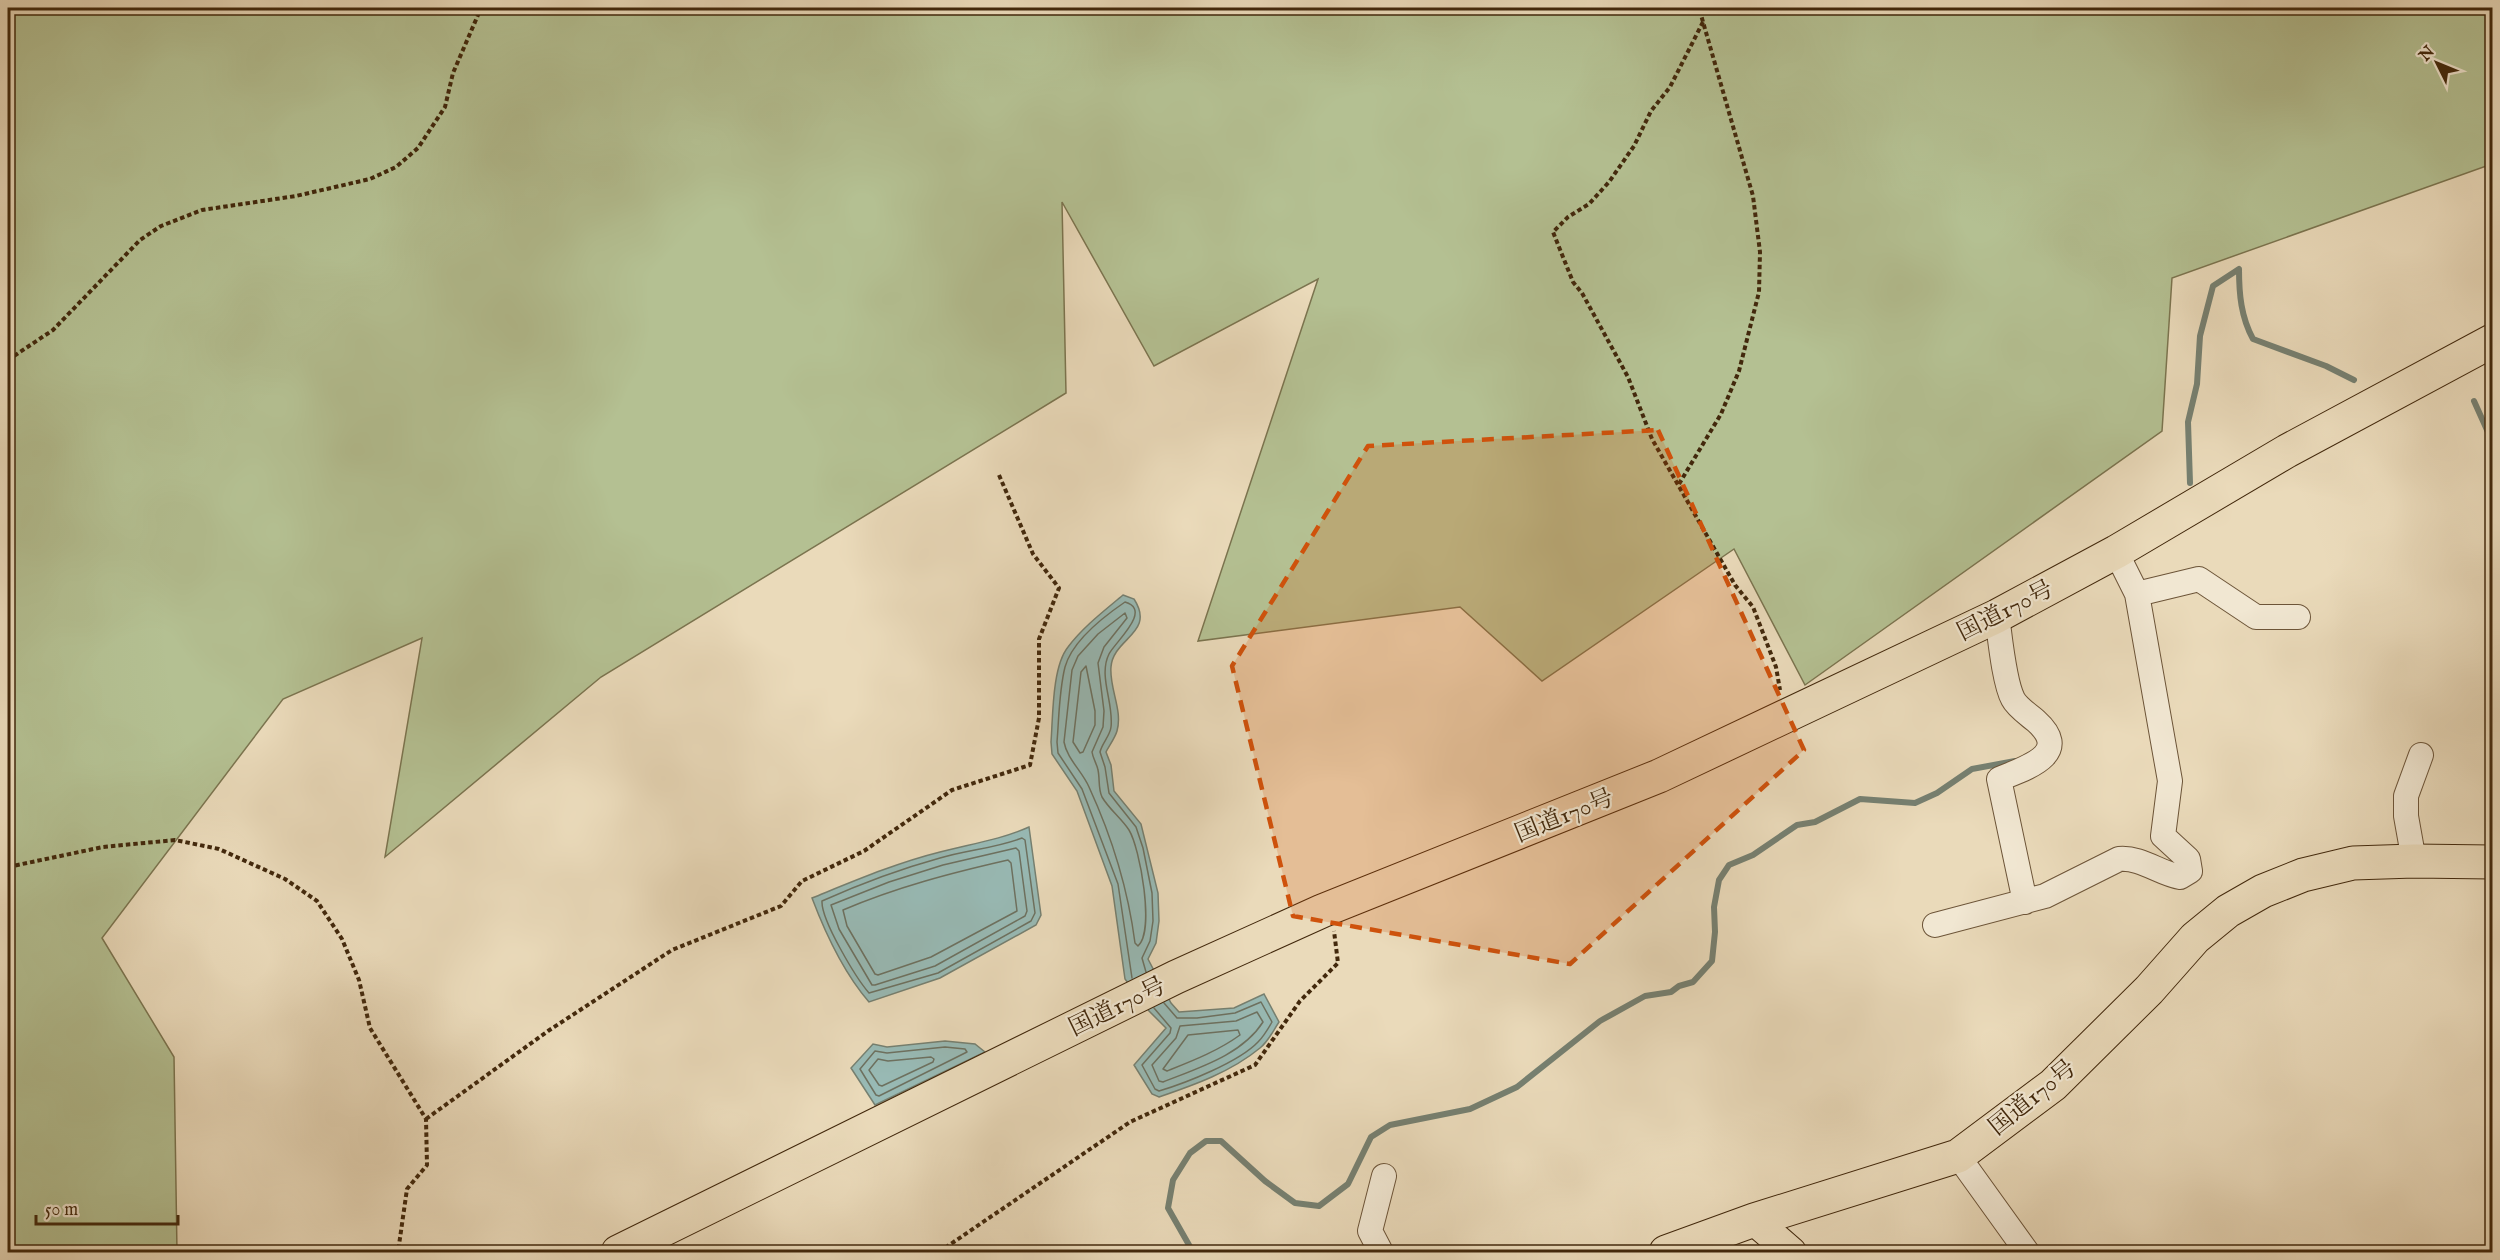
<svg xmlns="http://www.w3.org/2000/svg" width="2500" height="1260" viewBox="0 0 2500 1260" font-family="'IM FELL English','Noto Serif JP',serif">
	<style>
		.green { fill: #b4c092; stroke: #7b744f; stroke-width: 1.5 }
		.water { fill: #98bab5; stroke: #768071; stroke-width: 1.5 }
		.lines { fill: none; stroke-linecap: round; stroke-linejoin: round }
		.shore { stroke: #6d7160; stroke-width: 1.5 }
		.stream { stroke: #768071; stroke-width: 6 }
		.minor-casing { stroke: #6c5438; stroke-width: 26 }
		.major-casing { stroke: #42280c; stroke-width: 32 }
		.highway-casing { stroke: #42280c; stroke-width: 35 }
		.path { stroke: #42280c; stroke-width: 4; stroke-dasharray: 4.5 3; stroke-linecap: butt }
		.minor { stroke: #f1e7d2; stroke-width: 24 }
		.major { stroke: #eadaba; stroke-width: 30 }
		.highway { stroke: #eadaba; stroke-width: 33 }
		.marked { fill: #cf520c; fill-opacity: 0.2; stroke: #cf520c; stroke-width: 4.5; stroke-dasharray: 12 8; stroke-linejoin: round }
		.labels { text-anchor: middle; stroke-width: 4.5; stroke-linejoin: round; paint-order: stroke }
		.street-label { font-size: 24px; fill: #42280c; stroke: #f1e7d2 }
	</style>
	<rect width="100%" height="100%" fill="#eadaba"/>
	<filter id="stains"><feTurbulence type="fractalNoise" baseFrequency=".00333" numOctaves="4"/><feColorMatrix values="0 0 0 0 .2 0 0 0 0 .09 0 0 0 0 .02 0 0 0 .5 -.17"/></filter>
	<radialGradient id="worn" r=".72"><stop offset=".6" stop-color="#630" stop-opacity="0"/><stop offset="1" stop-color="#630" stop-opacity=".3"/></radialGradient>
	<path class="green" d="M8,8H2492V164L2172,278L2162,431L1805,685L1734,549L1542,681L1460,607L1198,641L1318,279L1154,366L1062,202L1066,393L601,677L385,857L422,638L283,699L102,938L174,1057L177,1252H8Z"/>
	<path class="water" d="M1123,595L1134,599C1156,633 1113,638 1111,667C1109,688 1123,710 1117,731C1115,738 1109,746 1106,752L1111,765L1114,791L1141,824L1158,893L1159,921L1156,943L1148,959L1171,1003L1179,1012L1234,1008L1264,994L1279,1022C1273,1031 1268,1042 1260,1048C1231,1072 1194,1085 1159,1097L1152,1094L1134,1065L1166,1028L1149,1011L1125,979L1112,886L1077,791L1052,754L1051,742C1053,716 1052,667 1068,647C1083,627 1104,611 1123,595Z
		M1029,827L1041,915L1036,925L940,978L869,1002C843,972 826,935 812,898C854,881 896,863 940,852C970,844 1000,840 1029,827Z
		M945,1041L975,1044L985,1052L875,1105L851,1068L873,1044L887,1047Z"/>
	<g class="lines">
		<path class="shore" d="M1125,613L1127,618L1104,647L1098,663L1104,711L1103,727L1092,752C1093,759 1097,764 1098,770C1100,779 1098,789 1102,797C1109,809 1121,818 1129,830C1140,848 1155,931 1138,946L1135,943C1128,889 1112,837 1089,787C1082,771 1067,759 1064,742L1072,670L1078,656L1098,634Z
			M1086,666L1095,711V725L1083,752L1080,753L1073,742L1081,672Z
			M1022,838L1025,840L1035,913L1031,921L938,973L869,993C856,978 821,920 822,901C860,884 900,869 940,858C968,850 996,848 1022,838Z
			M1016,848L1019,851L1027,911L1025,916L935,966L875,985H872L839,929L831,905L889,882L943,865Z
			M1008,860L1011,863L1017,911L931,957L878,975L875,974L847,926L843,910C897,887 951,873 1008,860Z
			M1132,978L1118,884L1082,789L1058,753L1057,742C1059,718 1059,691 1065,667C1072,642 1103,617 1125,602C1153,610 1115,642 1109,654C1098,676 1114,703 1111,727C1110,736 1102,743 1100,752L1105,767L1109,793L1136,827L1143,848L1152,893L1153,921L1150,941L1142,958L1146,972
			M1154,1008L1171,1028L1170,1033L1142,1065L1155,1089L1159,1091C1186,1083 1239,1062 1258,1042C1263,1037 1268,1029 1272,1022L1261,1002L1235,1013L1197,1018H1177L1164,1003
			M1257,1012L1263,1022C1242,1055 1198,1068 1163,1082L1159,1081L1152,1065L1176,1038L1180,1026L1236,1021Z
			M1238,1030L1240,1035C1218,1051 1192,1061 1167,1071L1163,1069L1188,1035Z
			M945,1047L965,1049L967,1052L879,1096L876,1095L860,1069L875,1051L887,1053Z
			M931,1057L934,1059L933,1062L882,1086L879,1085L869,1070L878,1059L888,1061Z"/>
		<path class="stream" d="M2474,401L2492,441
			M2190,483L2188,422L2197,384L2200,336L2213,286L2239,269C2239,294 2241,317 2253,339L2326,366L2354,380
			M1193,1252L1168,1208L1173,1180L1190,1153L1206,1141H1221L1265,1181L1295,1203L1319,1206L1348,1184L1371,1137L1390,1125L1470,1109L1517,1087L1600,1021L1645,996L1671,992L1679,986L1693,982L1712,961L1715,932L1714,907L1719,880L1729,865L1753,855L1797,825L1815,822L1860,799L1915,803L1937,793L1972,769L2015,761"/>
		<g class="minor-casing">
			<path id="minor" d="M2137,594L2199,579L2256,617H2298
				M1997,616C2000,637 2004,682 2013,699C2017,707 2029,715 2036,721C2073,754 2026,768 1999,779L2025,902
				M2414,861L2406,816V796L2421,755
				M1935,925L2045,896L2119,859C2141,857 2159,873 2180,877L2190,871L2188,859L2163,836L2170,781L2137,594L2116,552
				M1958,1156L2027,1252
				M1381,1252L1370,1231L1384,1176"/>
		</g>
		<g class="major-casing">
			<path id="major" d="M1754,1220L1791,1252"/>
		</g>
		<g class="highway-casing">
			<path id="highway" d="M618,1252L1176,977L1322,911L1659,776L1997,616L2116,552L2287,451L2492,341
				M1666,1252L1754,1220L1958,1156L2053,1085L2149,990L2195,938L2228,911L2263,891L2303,875L2353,863L2414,861L2492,862"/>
		</g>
		<path class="path" d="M1703,22L1670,87L1651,111L1634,146L1609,182L1589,204L1568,217L1553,232L1573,282L1582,293L1628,377L1652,439L1735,585L1753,607L1776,667L1780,690
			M8,360L53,330L140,240L161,226L202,210L296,196L370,179L396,167L418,148L445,107L453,73L481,8
			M1679,484L1721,414L1739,371L1759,292L1760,252L1753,196L1699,8
			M8,867L103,847L175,840L219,849L285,879L317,901L342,939L359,980L370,1028L426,1119L427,1165L407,1189L398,1252
			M426,1119L548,1031L672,950L781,906L802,881L864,851L952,790L1030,765L1039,718V639L1059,588L1033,554L999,475
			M939,1252L1130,1122L1255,1065L1300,1001L1338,963L1334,931"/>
		<use href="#minor" class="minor"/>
		<use href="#major" class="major"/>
		<use href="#highway" class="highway"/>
	</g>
	<path class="marked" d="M1658,430L1804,750L1570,964L1293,916L1232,666L1368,446Z"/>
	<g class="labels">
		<g class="street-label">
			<text transform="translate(2005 610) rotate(-27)" y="8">国道170号</text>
			<text transform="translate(1564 815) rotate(-22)" y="8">国道170号</text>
			<text transform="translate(1117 1006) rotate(-26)" y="8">国道170号</text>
			<text transform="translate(2032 1097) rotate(-39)" y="8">国道170号</text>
		</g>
	</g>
	<rect width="2500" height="1260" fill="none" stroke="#eadaba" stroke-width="30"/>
	<rect x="9" y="9" width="2482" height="1242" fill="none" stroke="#42280c" stroke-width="3"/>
	<rect x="15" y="15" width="2470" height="1230" fill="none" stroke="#42280c" stroke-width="1.5"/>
	<g transform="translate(2437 63) rotate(313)" stroke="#f1e7d2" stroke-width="4.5" paint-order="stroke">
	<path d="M0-4.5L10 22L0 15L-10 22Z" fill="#42280c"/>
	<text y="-9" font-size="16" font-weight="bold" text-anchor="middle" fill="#42280c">N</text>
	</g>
	<path d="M36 1215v9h142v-9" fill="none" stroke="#42280c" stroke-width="3"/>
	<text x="45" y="1215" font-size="18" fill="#42280c" stroke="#f1e7d2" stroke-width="4.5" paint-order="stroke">50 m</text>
	<rect width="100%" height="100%" filter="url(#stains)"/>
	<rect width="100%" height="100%" fill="url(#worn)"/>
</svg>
